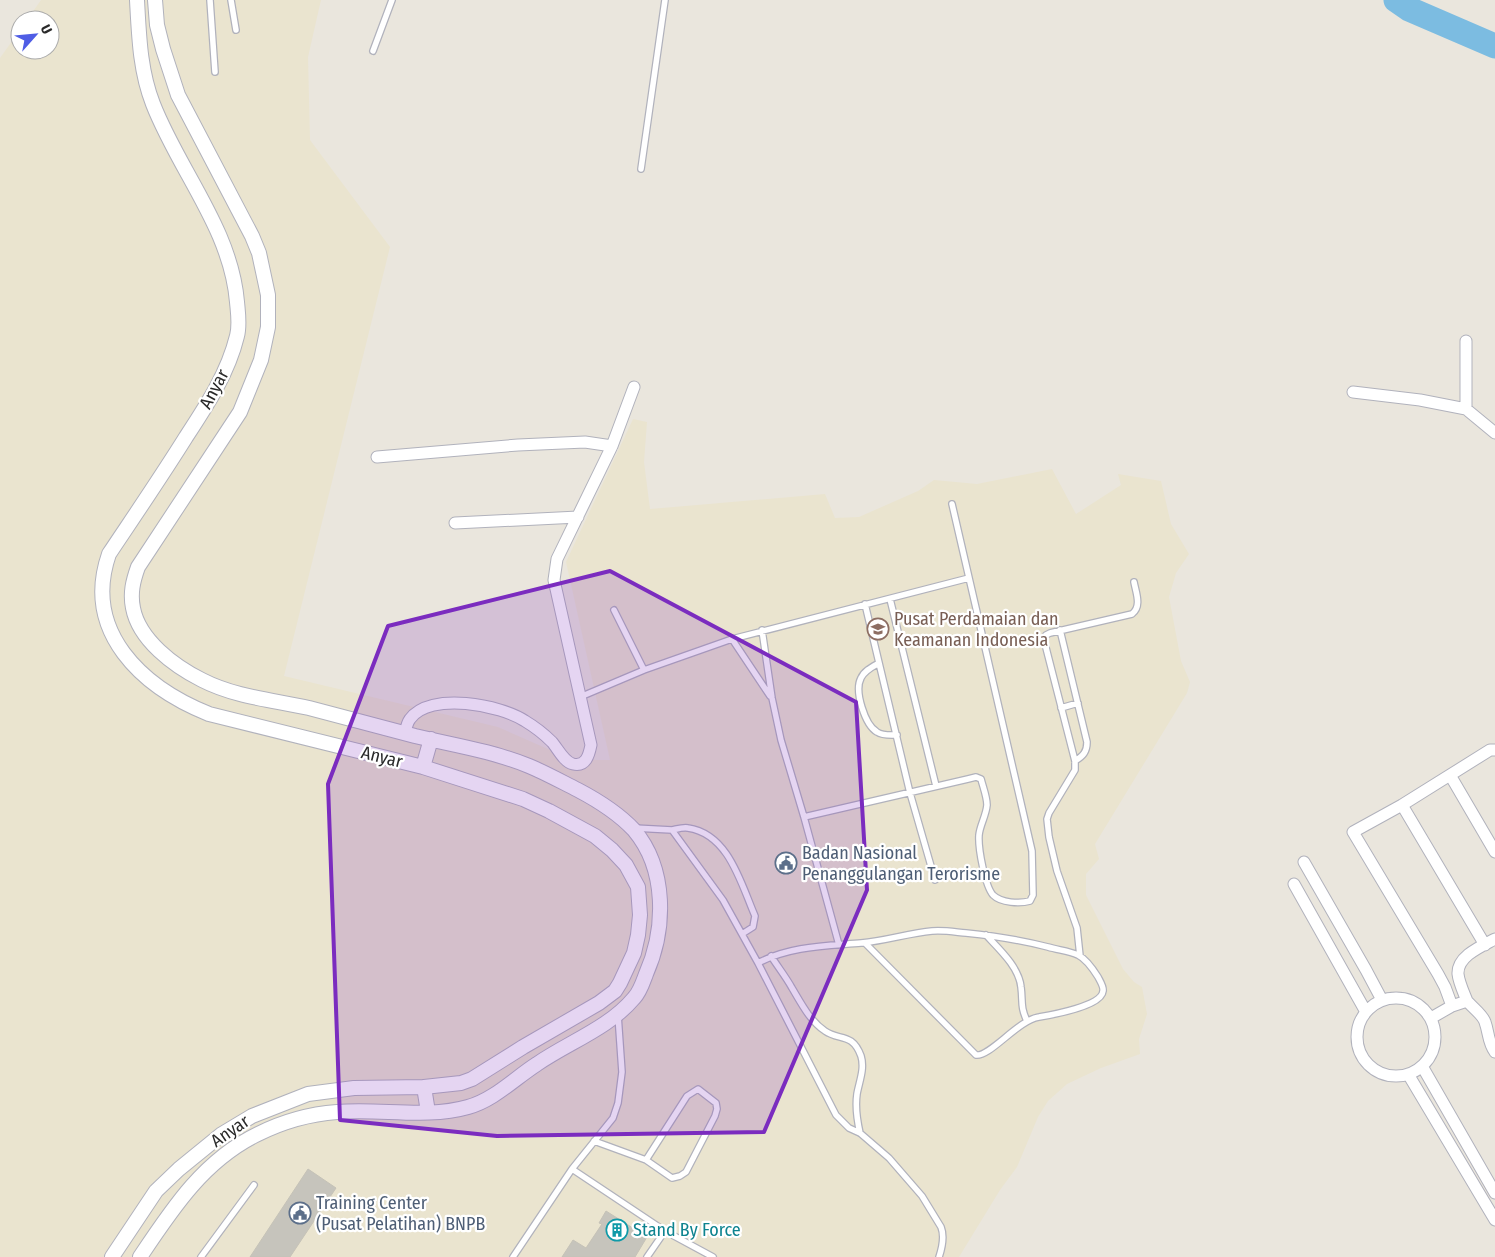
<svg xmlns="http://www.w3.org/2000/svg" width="1495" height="1257" viewBox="0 0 1495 1257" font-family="'Fira Sans Condensed',sans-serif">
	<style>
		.education { fill: #eae4cf }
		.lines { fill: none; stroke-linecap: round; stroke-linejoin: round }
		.river { stroke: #7cbce1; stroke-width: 25 }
		.building { fill: #c6c4bc; stroke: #c5c2b7 }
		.service-casing { stroke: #b1b2bc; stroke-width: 8 }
		.minor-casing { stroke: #b1b2bc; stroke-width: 13 }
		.tertiary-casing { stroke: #b1b2bc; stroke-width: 16 }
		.service { stroke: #fff; stroke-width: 5.5 }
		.minor { stroke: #fff; stroke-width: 11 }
		.tertiary { stroke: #fff; stroke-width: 14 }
		.marked { fill: #7b2cbf; fill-opacity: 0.2; stroke: #7b2cbf; stroke-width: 4; stroke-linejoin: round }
		.labels { text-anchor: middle; stroke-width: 4.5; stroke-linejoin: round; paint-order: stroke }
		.street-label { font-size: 18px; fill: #2a2a2a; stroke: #fff }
		.education-label { font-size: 18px; fill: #785e54; stroke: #fff; text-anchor: start }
		.service-label { font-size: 18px; fill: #4e5e75; stroke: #fff; text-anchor: start }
		.culture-label { font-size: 18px; fill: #0d838f; stroke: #fff; text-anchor: start }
	</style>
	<rect width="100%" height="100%" fill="#eae6dd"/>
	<path class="education" d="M41,0H321L308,57L310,140L390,247L284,676L498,727L573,760H610L566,562L633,419L647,422L644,462L650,509L825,494L835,518L859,517L918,491L934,480L977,484L1052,469L1076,514L1121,485L1118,474L1161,481L1171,524L1189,554L1176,573L1169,597L1181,661L1190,682L1187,693L1095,844L1099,859L1086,874V895L1123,969L1134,982L1142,987L1147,1014L1139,1039L1140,1054L1101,1068L1067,1084L1048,1101L1038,1117L1017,1167L1000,1190L959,1257H0V58L20,30V50H50V20H27Z"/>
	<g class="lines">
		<path class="river" d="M1396,0L1409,9L1495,46"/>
	</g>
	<path class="building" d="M308,1169L336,1188L290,1257H250Z
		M606,1211L647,1237L635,1257H562L573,1240L586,1248L602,1224L599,1223Z"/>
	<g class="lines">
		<g class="service-casing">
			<path id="service" d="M210,0L215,72
				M231,0L236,30
				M373,51L392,0
				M641,169L665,0
				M890,599L936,786
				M865,604L910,793L935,880
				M614,610L644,670
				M762,630L772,698L781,740L804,817L839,945
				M1060,630L1087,742C1087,752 1083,756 1075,761
				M732,639L770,696
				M879,663C872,667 864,671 861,678C854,691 865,725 877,732C883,736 890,735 897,735
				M580,697L644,670L732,639L969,578
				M1061,708L1078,703
				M804,817L968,779L976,777L981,779C983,787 987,797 987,805C986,816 980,825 979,835C978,848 985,886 993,895C1001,903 1020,904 1030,901L1033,895L1032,851L952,504
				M634,828L672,830L723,900L758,963L836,1115L849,1128L860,1133L889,1158L922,1196L941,1227C945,1237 942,1248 939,1257
				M672,830C677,829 683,827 688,828C729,834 741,884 755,916L753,927L742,934
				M986,935C999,949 1019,967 1021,987C1023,1002 1020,1006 1027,1021
				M771,956C778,967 786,977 792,988C801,1003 810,1021 825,1031C839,1041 852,1032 861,1056C865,1069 859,1082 857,1094C855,1108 857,1120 860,1133
				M1080,956L1077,928L1057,871L1049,837L1047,819L1049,813L1075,770V761L1044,640L1046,635L1050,633L1132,614C1142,606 1136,593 1134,582
				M758,963C790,946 826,946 861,943C885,941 909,933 932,931C944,930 955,932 966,933C995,936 1021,940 1048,947C1058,950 1069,951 1078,955C1086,959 1093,969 1098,977C1100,981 1104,987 1103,991C1102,1006 1051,1015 1039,1017C1018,1020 990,1057 976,1055L865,943
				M594,1141L646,1160L672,1178L680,1176L686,1172L715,1116L717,1109L716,1103L698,1089L687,1096L646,1160
				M572,1169L665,1231L713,1257
				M201,1257L254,1185
				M513,1257L572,1169L613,1118L618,1103L622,1072L618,1015
				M647,1257L665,1231"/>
		</g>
		<g class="minor-casing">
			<path id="minor" d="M1466,341V409
				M1353,392L1420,400L1466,409L1495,433
				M377,457L518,445L585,442L612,446
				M455,523L578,517
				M405,733C406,728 407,723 410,719C430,691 501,705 525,721C535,727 545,735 552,742C558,749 564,762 573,764C586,767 589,755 591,745L554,580L557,559L612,446L634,387
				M1450,775L1495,852
				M1402,805L1485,945
				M1304,862L1366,970L1382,1000
				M1294,884L1366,1012
				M1357 1037a39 39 0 1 1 78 0a39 39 0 1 1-78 0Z
				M1467,1001C1464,993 1459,983 1458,974C1457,956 1482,946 1495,939
				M1452,1006L1445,987L1438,974L1353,832L1402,805L1490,750H1495
				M1431,1018L1452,1006L1467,1001C1472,1007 1483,1015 1485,1022C1489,1033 1488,1043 1495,1052
				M1422,1066L1495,1193
				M1408,1074L1495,1220"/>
		</g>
		<g class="tertiary-casing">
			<path id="tertiary" d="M423,767L431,739
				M424,1087L428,1112
				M112,1257L156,1191L179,1169L222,1134L252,1116L308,1094L354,1088L424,1087L461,1083L472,1079L523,1047L599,1003L615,991L620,983L634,953L638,935L640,915L638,887L626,865L612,850L595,836L549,811L523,799L423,767L209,714C142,687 82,632 109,554C135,515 161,477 186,437C207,405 228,373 237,336C240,325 238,313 237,302C231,229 179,171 153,104C140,71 139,36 137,0
				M140,1257C172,1209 204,1160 258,1134C282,1122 310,1114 337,1112C380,1108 426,1119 468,1107C494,1100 515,1078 537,1064C569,1042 609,1028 634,998C640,992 643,982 646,974C666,929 667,869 634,830C619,814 597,800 578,790C562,782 546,773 529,766C492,751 453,745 415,736C380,727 344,717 309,708C273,700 235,697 202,680C174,666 139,640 133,608C130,593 133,581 138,567L240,412L261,360L268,327V295L259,253L252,236L178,95L163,49L157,25L155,0"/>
		</g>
		<use href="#service" class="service"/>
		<use href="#minor" class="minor"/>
		<use href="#tertiary" class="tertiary"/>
	</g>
	<path class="marked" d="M610,571L856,702L867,890L764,1132L497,1136L340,1120L328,784L388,626Z"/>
	<defs>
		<g id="university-ring" transform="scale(1.125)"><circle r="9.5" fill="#fff" stroke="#8d6e63" stroke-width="1.5"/><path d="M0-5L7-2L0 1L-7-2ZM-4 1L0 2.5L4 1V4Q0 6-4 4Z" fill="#8d6e63"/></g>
		<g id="civic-ring" transform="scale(1.125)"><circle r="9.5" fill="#fff" stroke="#5c6f8a" stroke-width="1.5"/><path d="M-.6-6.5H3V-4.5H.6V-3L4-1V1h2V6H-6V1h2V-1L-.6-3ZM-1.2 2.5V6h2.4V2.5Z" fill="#5c6f8a"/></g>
		<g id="building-ring" transform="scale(1.125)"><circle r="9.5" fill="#fff" stroke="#0f9aa8" stroke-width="1.5"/><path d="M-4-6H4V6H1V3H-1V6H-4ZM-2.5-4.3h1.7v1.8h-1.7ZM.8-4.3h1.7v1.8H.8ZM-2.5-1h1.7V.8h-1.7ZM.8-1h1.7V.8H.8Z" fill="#0f9aa8"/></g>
	</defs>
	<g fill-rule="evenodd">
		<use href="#university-ring" x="878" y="629"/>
		<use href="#civic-ring" x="786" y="863"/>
		<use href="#civic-ring" x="300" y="1213"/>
		<use href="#building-ring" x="617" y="1230"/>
	</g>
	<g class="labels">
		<g class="street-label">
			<text transform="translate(214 389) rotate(-62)" y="6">Anyar</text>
			<text transform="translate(382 757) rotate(14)" y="6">Anyar</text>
			<text transform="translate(230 1131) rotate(-34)" y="6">Anyar</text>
		</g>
		<g class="education-label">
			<text x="894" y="625">Pusat Perdamaian dan<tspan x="894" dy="21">Keamanan Indonesia</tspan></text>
		</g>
		<g class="service-label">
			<text x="802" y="859">Badan Nasional<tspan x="802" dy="21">Penanggulangan Terorisme</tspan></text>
			<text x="316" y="1209">Training Center<tspan x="316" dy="21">(Pusat Pelatihan) BNPB</tspan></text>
		</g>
		<g class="culture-label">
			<text x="633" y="1236">Stand By Force</text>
		</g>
	</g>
	<g transform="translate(35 35) rotate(63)"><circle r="24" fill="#ffffff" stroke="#aaaaaa"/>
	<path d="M0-4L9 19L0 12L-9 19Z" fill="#4f5de5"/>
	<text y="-8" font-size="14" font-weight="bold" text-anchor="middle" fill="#2a2a2a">U</text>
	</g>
</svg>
